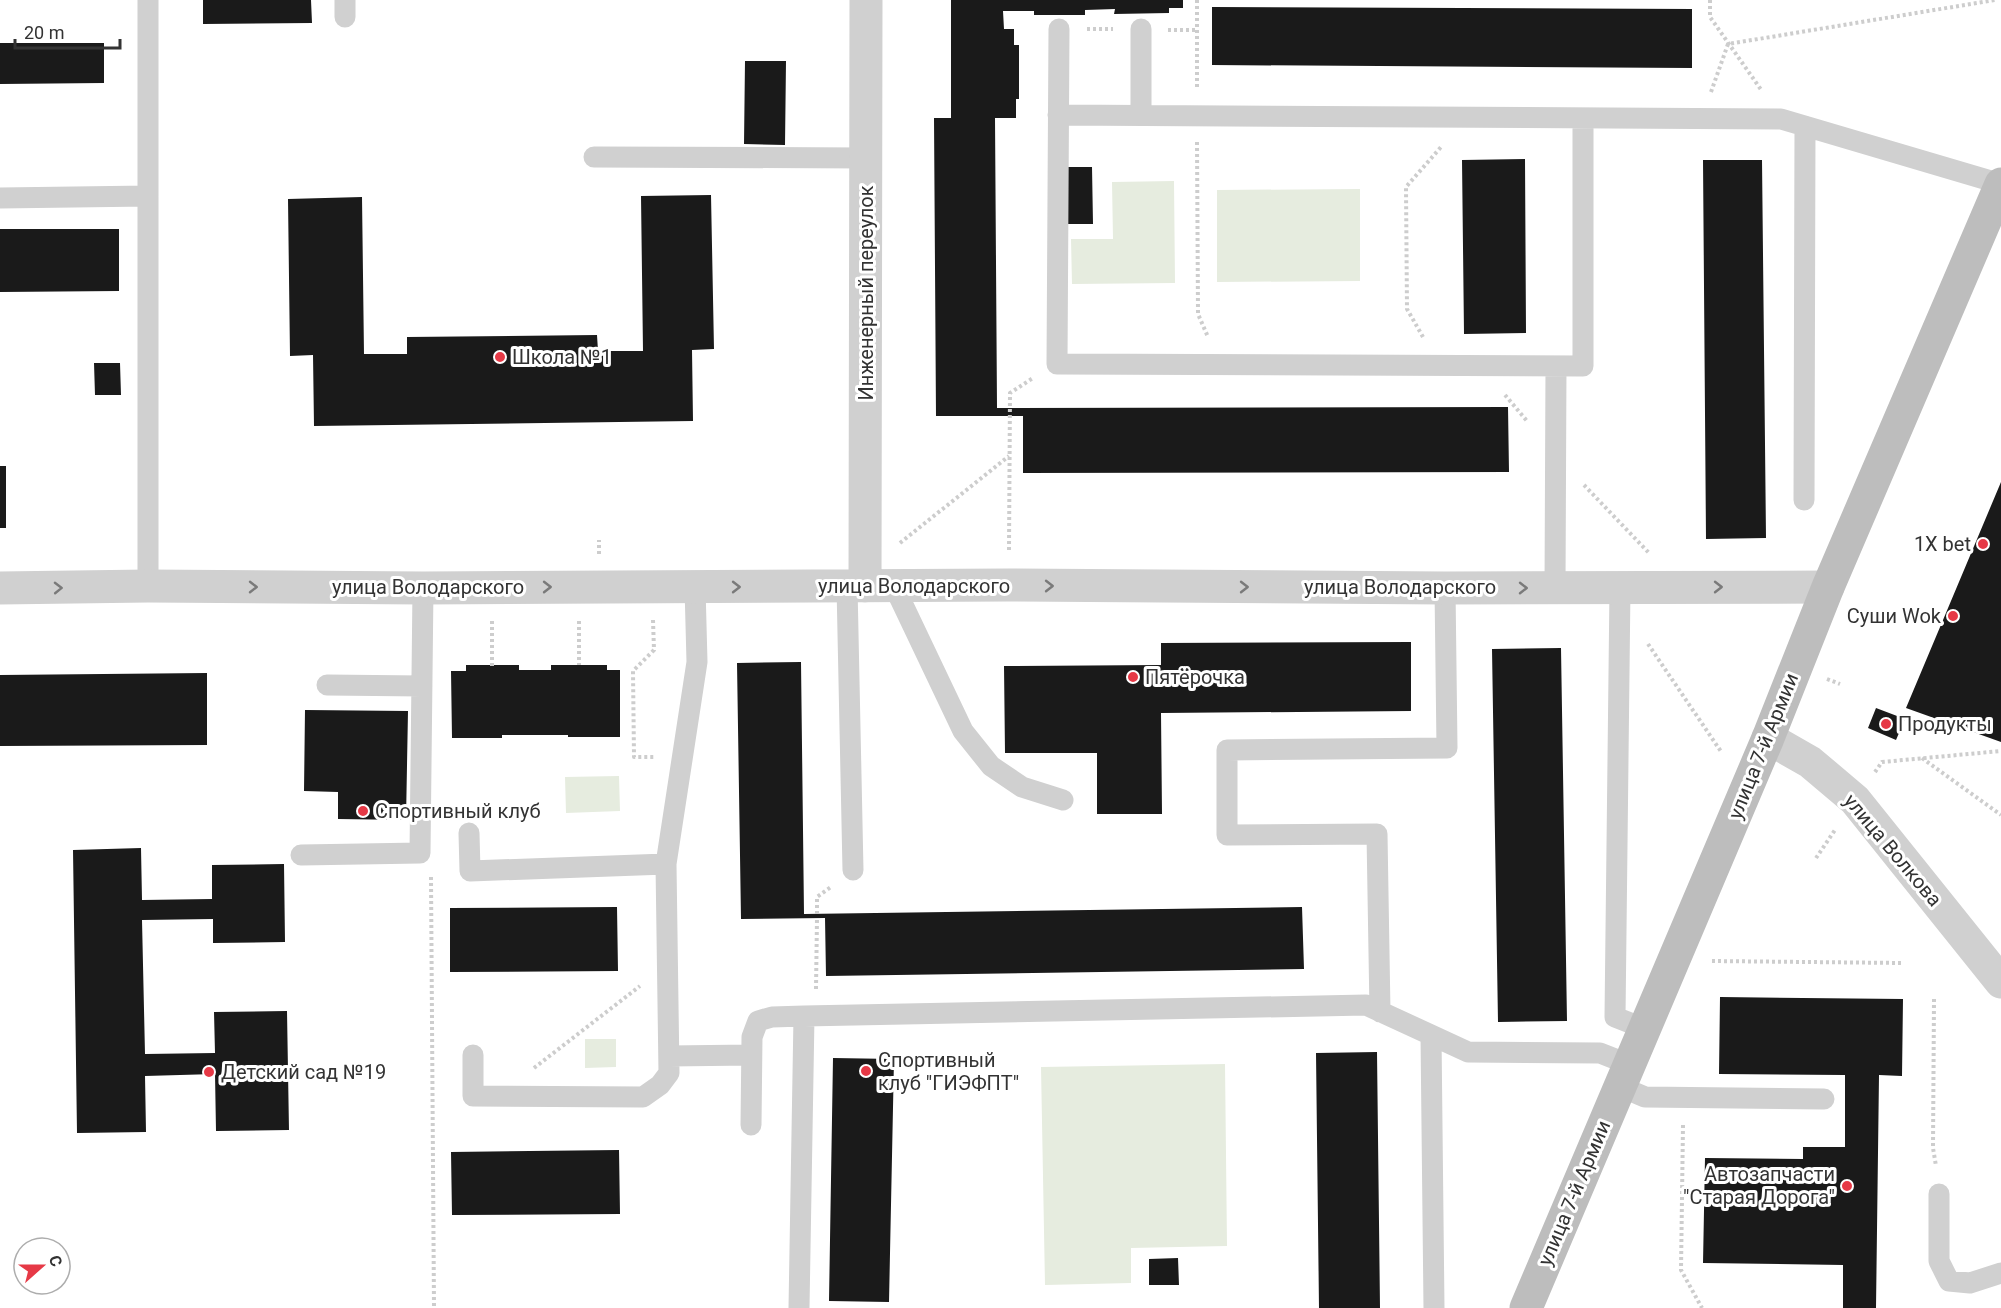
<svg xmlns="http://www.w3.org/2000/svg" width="2001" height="1308" viewBox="0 0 2001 1308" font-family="Roboto,sans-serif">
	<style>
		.green { fill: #e6ecdf }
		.building { fill: #1a1a1a }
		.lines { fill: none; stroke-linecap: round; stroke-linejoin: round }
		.path { stroke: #cdcdcd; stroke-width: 4; stroke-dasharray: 3 3; stroke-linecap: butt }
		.lane { stroke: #d0d0d0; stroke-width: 21 }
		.street { stroke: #d0d0d0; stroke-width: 33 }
		.secondary { stroke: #bdbdbd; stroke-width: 33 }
		.oneway { stroke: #7a7a7a }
		.poi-dot { fill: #e63946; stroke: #fff; stroke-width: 2 }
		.labels { text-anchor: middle; stroke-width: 6; stroke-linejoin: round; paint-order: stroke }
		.street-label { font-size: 20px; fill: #333; stroke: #fff }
		.poi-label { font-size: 20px; fill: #333; stroke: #fff; text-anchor: start }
	</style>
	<rect width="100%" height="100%" fill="#fff"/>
	<path class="green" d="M1174,181L1175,283L1072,284L1071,239H1113L1112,182Z
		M1360,189V281L1217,282V190Z
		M619,776L620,811L566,813L565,777Z
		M585,1039H616V1067L585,1068Z
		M1225,1064L1227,1246L1131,1248V1283L1045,1285L1041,1067Z"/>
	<path class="building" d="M203,0H311L312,23L203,24Z
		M951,0H1183V8H1169V13L1114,14L1115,9L1085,10V15H1034V11H1003L1004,29H1014V45H1019V99H1016V118H995L997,408L1508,407L1509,472L1023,473V416H936L934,118H951Z
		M1212,7L1692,9V68L1212,65Z
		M0,43H104V83L0,84Z
		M745,61H786L785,145L744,144Z
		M1525,159L1526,333L1464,334L1462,160Z
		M1703,160H1762L1766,538L1706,539Z
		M1068,167H1092L1093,224H1068Z
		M711,195L714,349L692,350L693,421L314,426L313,355L290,356L288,199L362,197L364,354H407V337L597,335L598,351H643L641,196Z
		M0,229H119V291L0,292Z
		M94,363H120L121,395H95Z
		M0,466H6V528H0Z
		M2001,482V742L1906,708Z
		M1411,642V711L1161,713L1162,814H1097V753H1005L1004,666L1161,665V643Z
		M1561,648L1567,1021L1498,1022L1492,649Z
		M801,662L804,914L1302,907L1304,969L826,976L825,918L741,919L737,663Z
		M466,665H519V670H551V665H607V670H620V737H568V735H502V738H452L451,671H466Z
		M207,673V745L0,746V675Z
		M1876,708L1905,719L1896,740L1868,728Z
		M305,710L408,711L406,820L338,819V792L304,791Z
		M141,848L142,900L212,899V865L284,864L285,942L213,943V919L142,920L145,1054L215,1053L214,1012L287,1011L289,1130L216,1131L215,1074L145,1076L146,1132L77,1133L73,850Z
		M617,907L618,971L450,972V908Z
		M1720,997L1903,999L1902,1076L1879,1075L1876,1308H1843V1265L1703,1263L1705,1158L1803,1159V1147H1845V1075L1719,1074Z
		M1377,1052L1380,1308H1319L1316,1053Z
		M833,1058L894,1059L889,1302L829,1301Z
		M619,1150L620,1214L452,1215L451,1152Z
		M1178,1258L1179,1285H1149V1259Z"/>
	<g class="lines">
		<path class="path" d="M1710,0V17L1762,91
			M1087,29H1113
			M1168,30H1197
			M1197,87V0
			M1711,92L1728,44L1995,0
			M1197,142L1198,314L1208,337
			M1423,337L1407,309L1406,187L1441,147
			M1505,395L1527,421
			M1584,485L1649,553
			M900,543L1009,456
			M1009,550L1010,393L1033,378
			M599,554V540
			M653,620L654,650L633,671L634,757H655
			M579,621V665
			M1648,644L1722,753
			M492,666V621
			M1827,679L1840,684
			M1922,758L2001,815
			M1875,772L1882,762L2001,751
			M1816,858L1835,830
			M431,877L434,1308
			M817,914V897L831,887
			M1712,961L1903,963
			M816,989L817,918
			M1934,999L1933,1148L1936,1166
			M534,1068L640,986
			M1683,1125L1681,1270L1702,1308"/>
		<path class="lane" d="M148,0V586
			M345,0V17
			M1059,29L1057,364L1583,366V118
			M1058,115L1781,119L2001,184
			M1141,115V29
			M594,157L866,158
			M0,198L148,196
			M1804,500L1805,126
			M847,586L853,870
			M894,586L963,731L991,766L1022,787L1063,800
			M1620,587L1615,1017L1643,1028
			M1555,588L1556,366
			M327,685L422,686
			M469,833L470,871L666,864
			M301,855L420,853L423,588
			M1380,1012L1377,834L1227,835V750L1447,748L1445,588
			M804,1016L1366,1005L1468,1052L1600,1053L1628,1064
			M1431,1035L1434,1308
			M473,1055V1096L643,1097L660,1085L669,1073L666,864L697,662L695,587
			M669,1056L751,1055
			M1619,1086L1645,1097L1824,1099
			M751,1125L752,1037L758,1021L772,1017L804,1016L799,1308
			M1939,1194V1261L1949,1281L1970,1283L2001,1273"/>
		<path class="street" d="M865,586L866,0
			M0,588L148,586L423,588L1009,585L1445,588L1828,587
			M1768,738L1810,762L1855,800L2001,982"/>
		<path class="secondary" d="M1526,1308L1768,738L1828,587L2001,184"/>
	</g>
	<defs><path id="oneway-chevron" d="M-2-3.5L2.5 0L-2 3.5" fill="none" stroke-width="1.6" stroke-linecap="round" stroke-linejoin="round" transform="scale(1.5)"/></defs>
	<g class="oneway">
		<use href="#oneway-chevron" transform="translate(1049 586)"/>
		<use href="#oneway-chevron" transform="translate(253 587)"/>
		<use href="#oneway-chevron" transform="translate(547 587)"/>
		<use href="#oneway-chevron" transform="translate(736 587)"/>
		<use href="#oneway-chevron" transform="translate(1244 587)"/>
		<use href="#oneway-chevron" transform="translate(1718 587)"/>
		<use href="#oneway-chevron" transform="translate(58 588) rotate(-1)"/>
		<use href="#oneway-chevron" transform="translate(1523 588)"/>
	</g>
	<g class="poi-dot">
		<circle cx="500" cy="357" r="6"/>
		<circle cx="1983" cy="544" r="6"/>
		<circle cx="1953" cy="616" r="6"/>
		<circle cx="1133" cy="677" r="6"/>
		<circle cx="1886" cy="724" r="6"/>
		<circle cx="363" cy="811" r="6"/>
		<circle cx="866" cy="1071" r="6"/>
		<circle cx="209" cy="1072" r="6"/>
		<circle cx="1847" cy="1186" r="6"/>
	</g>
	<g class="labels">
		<g class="street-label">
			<text transform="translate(866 293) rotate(-90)" y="7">Инженерный переулок</text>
			<text x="914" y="593">улица Володарского</text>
			<text x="428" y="594">улица Володарского</text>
			<text x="1400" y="594">улица Володарского</text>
			<text transform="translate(1763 746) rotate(-68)" y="7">улица 7-й Армии</text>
			<text transform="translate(1893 850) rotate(50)" y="7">улица Волкова</text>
			<text transform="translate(1574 1193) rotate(-67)" y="7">улица 7-й Армии</text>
		</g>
		<g class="poi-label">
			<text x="512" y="364">Школа №1</text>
			<text x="1971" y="551" text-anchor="end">1X bet</text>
			<text x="1941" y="623" text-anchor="end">Суши Wok</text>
			<text x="1145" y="684">Пятёрочка</text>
			<text x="1898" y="731">Продукты</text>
			<text x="375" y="818">Спортивный клуб</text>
			<text x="878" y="1067">Спортивный<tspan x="878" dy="23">клуб "ГИЭФПТ"</tspan></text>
			<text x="221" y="1079">Детский сад №19</text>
			<text x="1835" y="1181" text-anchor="end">Автозапчасти<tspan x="1835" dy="23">"Старая Дорога"</tspan></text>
		</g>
	</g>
	<g transform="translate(42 1266) rotate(69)"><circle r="28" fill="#ffffff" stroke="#adadad" stroke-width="1.5"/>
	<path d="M0-4.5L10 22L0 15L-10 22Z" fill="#e63946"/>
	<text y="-9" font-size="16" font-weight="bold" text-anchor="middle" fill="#333333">С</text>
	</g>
	<path d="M15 39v9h105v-9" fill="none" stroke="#333333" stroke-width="3"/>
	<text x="24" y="39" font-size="18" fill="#333333" stroke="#ffffff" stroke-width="4.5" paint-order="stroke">20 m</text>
</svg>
